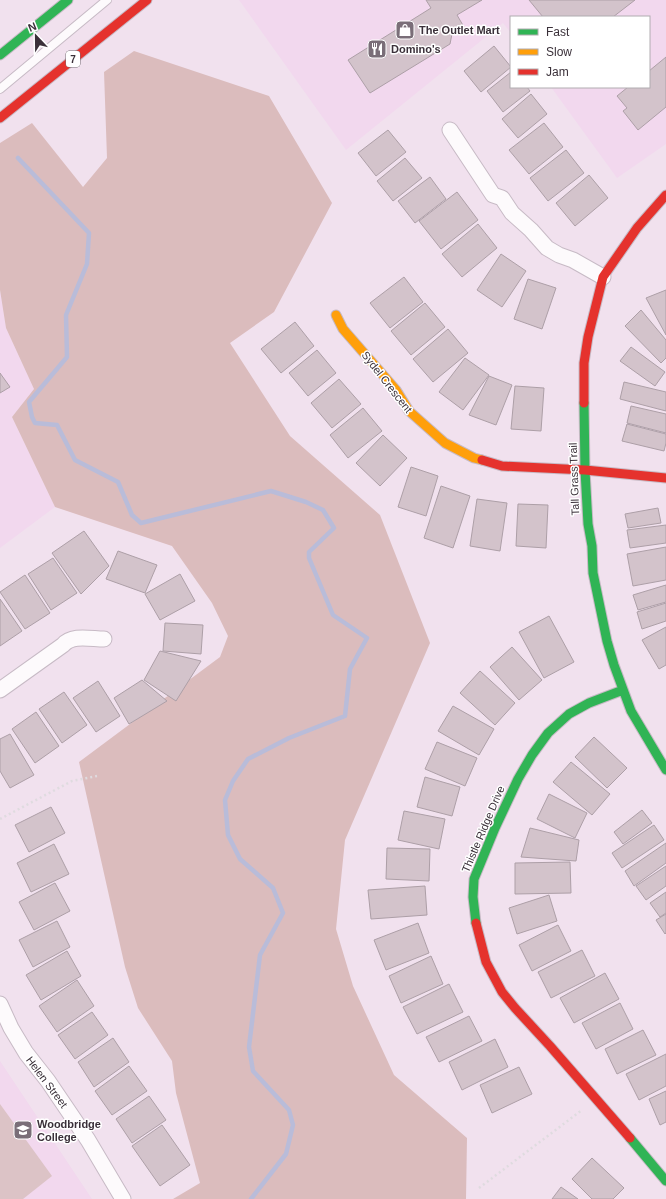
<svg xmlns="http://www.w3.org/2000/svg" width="666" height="1199" viewBox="0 0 666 1199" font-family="Arial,sans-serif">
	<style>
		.built { fill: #f2d8ee }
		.green { fill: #dcc3c6 }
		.forest { fill: #dbbcbd }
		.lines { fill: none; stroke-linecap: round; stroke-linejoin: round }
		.stream { stroke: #b9bcd9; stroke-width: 4.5 }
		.building { fill: #d3c3cb; stroke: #ad9fa7 }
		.lane-casing { stroke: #c7bac5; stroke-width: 10 }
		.street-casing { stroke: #c7bac5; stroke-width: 17 }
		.fast-casing { stroke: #c7bac5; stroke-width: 11 }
		.slow-casing { stroke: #c7bac5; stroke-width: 11 }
		.jam-casing { stroke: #c7bac5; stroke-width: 11 }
		.path { stroke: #dfdbdf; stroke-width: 2.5; stroke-dasharray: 2 3; stroke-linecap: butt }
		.lane { stroke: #fdfafc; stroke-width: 8 }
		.street { stroke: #fdfafc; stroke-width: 15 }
		.fast { stroke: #30b455; stroke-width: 9 }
		.slow { stroke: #ff9f0a; stroke-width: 9 }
		.jam { stroke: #e5322d; stroke-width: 9 }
		.labels { text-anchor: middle; stroke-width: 3; stroke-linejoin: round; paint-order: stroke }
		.shield { fill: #fff; stroke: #756e74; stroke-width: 1 }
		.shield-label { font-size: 10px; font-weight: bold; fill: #3a3039 }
		.poi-label { font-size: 11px; font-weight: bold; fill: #3a3039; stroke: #fff; text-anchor: start }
		.street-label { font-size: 11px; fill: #3a3039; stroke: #fff }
	</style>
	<rect width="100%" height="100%" fill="#f1e1ee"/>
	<path class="built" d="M239,0H666V144L617,178L551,87H649V17H511V33L503,23L346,150Z
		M0,290L6,328L34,389L12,417L55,507L0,548Z
		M0,1061L92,1199H0Z"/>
	<path class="green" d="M0,1104L52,1176L23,1199H0Z"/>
	<path class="forest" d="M134,51L269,96L332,203L274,312L230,343L290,436L380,515L430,643L345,840L336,929L353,986L394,1075L467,1138L466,1199H173L200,1183L176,1093L172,1061L138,1008L125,967L79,762L220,657L228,636L212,603L172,546L55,507L12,417L34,389L6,328L0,290V143L32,123L83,187L107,158L104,72Z"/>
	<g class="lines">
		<path class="stream" d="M18,158L89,233L87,264L66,315L67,357L29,402L32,417L35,423L57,425L75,460L118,482L132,515L141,523L271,491L306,502L323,510L334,528L309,552V558L333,615L367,638L350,669L345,716L289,738L248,759L233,781L225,800L228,835L240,859L273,888L283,913L260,955L249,1047L253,1071L289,1110L293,1125L286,1154L251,1199"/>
	</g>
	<path class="building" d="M426,0H482L457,15L464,27L452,34L450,44L370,93L348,60L431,8Z
		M529,0H635L613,17H543Z
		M494,46L511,67L481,92L464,71Z
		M666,57V107L638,130L623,111L627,108L617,96L628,87H649V71Z
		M511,72V87H527L530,91L503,112L487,91Z
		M531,94L547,114L518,138L502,119Z
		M544,123L563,147L529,174L509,150Z
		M388,130L406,152L376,176L358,153Z
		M566,150L584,173L548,201L530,178Z
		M405,158L422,178L393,201L377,181Z
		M589,175L608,198L575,226L556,203Z
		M430,177L446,199L415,223L398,201Z
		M457,192L478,220L441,249L419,221Z
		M478,224L497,248L462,277L442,254Z
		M501,254L526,271L502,307L477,290Z
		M404,277L423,302L390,328L370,303Z
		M528,279L556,288L542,329L514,319Z
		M666,290V335L646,298Z
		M425,303L445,327L411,355L391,331Z
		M641,310L666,340V358L661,363L625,326Z
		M295,322L314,346L281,373L261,349Z
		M448,329L468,353L433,382L413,359Z
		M631,347L665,372L655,386L620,361Z
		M317,350L336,373L308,396L289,373Z
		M465,358L489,375L463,410L439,392Z
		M0,373L10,387L0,393Z
		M489,376L512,385L496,425L469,415Z
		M339,379L361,404L332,428L311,403Z
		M624,382L666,392V411L620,399Z
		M515,386L544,388L541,431L511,429Z
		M631,406L666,414V433L627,423Z
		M363,408L382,431L348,458L330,435Z
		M627,424L666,434V443L664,451L622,441Z
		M383,435L407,458L380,486L356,463Z
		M411,467L438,476L426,516L398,507Z
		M441,486L470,496L453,548L424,538Z
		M477,499L507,503L500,551L470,546Z
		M518,504L548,505L546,548L516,546Z
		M658,508L661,523L628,528L625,514Z
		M666,525V543L630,548L627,530Z
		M84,531L109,566L81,594L52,553Z
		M666,547V580L633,586L627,554Z
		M118,551L157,565L145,593L106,579Z
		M53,558L77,593L51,610L28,574Z
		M180,574L195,601L160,620L145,594Z
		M25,575L50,613L25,629L0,592Z
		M666,585V602L638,610L633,595Z
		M0,599L22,631L0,646Z
		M666,603V621L642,629L637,612Z
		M549,616L574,662L544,678L519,632Z
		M165,623L203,625L201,654L163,651Z
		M666,627V665L659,669L642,640Z
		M512,647L542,680L519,700L490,667Z
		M160,651L201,661L176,701L144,680Z
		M480,671L515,703L495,725L460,693Z
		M142,680L167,701L129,724L114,698Z
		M98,681L120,716L96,732L73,698Z
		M64,692L87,725L62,743L39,709Z
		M453,706L494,729L479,755L438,731Z
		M36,712L59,746L35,763L12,729Z
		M10,734L34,775L10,788L0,771V739Z
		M594,737L627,768L607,788L575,757Z
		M437,742L477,758L465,786L425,769Z
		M571,762L610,794L592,815L553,782Z
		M425,777L460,787L452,816L417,807Z
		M549,794L587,813L575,838L537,819Z
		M51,807L65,833L29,852L15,825Z
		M642,810L652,823L623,844L614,832Z
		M404,811L445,819L439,849L398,840Z
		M654,825L664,840L622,868L612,853Z
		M530,828L579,840L576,861L521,857Z
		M666,843V863L634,886L625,871Z
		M54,844L69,874L31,892L17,863Z
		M387,848L430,849L429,881L386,879Z
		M570,862L571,893L515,894V863Z
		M666,866V886L646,900L636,886Z
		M55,883L70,911L34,930L19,902Z
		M425,886L427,915L371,919L368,890Z
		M666,892V913L660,917L650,903Z
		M549,895L557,921L517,934L509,908Z
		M666,914V933L665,934L656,920Z
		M57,921L70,947L33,967L19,940Z
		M418,923L429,953L386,970L374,940Z
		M558,925L571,951L532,971L519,945Z
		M582,950L595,976L551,998L538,972Z
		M67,951L81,976L41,1000L26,975Z
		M431,956L443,984L401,1003L389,976Z
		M605,973L619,999L574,1023L560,998Z
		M77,980L94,1006L57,1032L39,1006Z
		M449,984L463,1012L417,1034L403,1007Z
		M620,1003L633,1029L596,1049L582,1023Z
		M92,1012L108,1035L75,1059L58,1035Z
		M469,1016L482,1041L439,1062L426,1037Z
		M643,1030L656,1055L617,1074L605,1049Z
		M113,1038L129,1062L94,1087L78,1062Z
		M495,1039L508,1067L462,1090L449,1062Z
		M666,1054V1086L639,1100L626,1074Z
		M129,1066L147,1091L112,1115L95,1091Z
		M519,1067L532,1094L492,1113L480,1085Z
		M666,1091V1122L660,1125L649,1099Z
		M149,1096L166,1120L132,1143L116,1119Z
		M162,1125L190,1165L160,1186L132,1146Z
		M592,1158L624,1188L613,1199H592L572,1179Z
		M561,1187L578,1199H552Z"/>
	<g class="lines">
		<g class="lane-casing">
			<path id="lane" d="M0,89L107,0"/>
		</g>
		<g class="street-casing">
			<path id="street" d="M450,130L493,195L502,198L512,213L531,230L547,248L559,255L573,260L603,277
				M0,690L63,645C72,634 91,639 104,639
				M0,1004L11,1028L26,1053L48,1081L88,1140L123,1199"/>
		</g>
		<g class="fast-casing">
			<path id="fast" d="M0,55L68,0
				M584,403L585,470L588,524L592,546L593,573L607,641L614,665L631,711L666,770
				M476,923L473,897L474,879L495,828L518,779L532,755L548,733L569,714L589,703L623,690
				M630,1138L666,1181"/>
		</g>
		<g class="slow-casing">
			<path id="slow" d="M336,315L343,329L396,390L409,411L445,443L474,458L482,460"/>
		</g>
		<g class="jam-casing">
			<path id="jam" d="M0,118L147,0
				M584,403V363L588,337L603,277L637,228L666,195
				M482,460L502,466L585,470L666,478
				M476,923L486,962L502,992L515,1008L550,1046L630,1138"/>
		</g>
		<path class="path" d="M0,819L72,781L97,776
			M479,1188L582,1110"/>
		<use href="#lane" class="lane"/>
		<use href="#street" class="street"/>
		<use href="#fast" class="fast"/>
		<use href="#slow" class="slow"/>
		<use href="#jam" class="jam"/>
	</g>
	<defs>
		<g id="shop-square" transform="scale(1)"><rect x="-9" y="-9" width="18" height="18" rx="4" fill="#7a6e78" stroke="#fff"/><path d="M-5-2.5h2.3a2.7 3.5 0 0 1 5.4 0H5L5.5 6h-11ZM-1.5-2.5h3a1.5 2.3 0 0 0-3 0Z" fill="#fff"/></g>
		<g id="restaurant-square" transform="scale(1)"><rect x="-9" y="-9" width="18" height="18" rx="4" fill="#7a6e78" stroke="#fff"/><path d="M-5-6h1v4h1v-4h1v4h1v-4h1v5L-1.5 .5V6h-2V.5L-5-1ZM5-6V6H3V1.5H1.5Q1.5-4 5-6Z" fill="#fff"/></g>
		<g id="school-square" transform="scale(1)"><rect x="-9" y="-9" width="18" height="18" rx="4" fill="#7a6e78" stroke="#fff"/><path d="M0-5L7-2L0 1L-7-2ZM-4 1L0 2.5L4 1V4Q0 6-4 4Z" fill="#fff"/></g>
	</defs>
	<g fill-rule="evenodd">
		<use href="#shop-square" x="405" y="30"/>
		<use href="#restaurant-square" x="377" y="49"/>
		<use href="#school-square" x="23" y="1130"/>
	</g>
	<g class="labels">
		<rect class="shield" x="66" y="51" width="14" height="16" rx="3"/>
		<g class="shield-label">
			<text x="73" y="63">7</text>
		</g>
		<g class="poi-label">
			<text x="419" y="34">The Outlet Mart</text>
			<text x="391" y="53">Domino's</text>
			<text x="37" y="1128">Woodbridge<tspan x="37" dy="13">College</tspan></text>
		</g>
		<g class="street-label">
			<text transform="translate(387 382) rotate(52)" y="4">Sydel Crescent</text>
			<text transform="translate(574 479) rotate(-92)" y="4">Tall Grass Trail</text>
			<text transform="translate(483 829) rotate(-67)" y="4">Thistle Ridge Drive</text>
			<text transform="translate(47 1082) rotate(53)" y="4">Helen Street</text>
		</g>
	</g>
	<rect x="510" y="16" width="140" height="72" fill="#ffffff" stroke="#b0acb0"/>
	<rect x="518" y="29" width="20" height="6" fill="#30b455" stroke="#b0acb0"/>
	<text x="546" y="36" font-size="12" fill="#3a3039">Fast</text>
	<rect x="518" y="49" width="20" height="6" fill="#ff9f0a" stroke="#b0acb0"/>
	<text x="546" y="56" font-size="12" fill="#3a3039">Slow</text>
	<rect x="518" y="69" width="20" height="6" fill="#e5322d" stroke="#b0acb0"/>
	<text x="546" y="76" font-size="12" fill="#3a3039">Jam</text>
	<g transform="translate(36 36) rotate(338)" stroke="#ffffff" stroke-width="3" paint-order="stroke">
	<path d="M0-3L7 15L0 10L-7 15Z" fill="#3a3039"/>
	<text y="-6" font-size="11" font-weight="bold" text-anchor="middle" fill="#3a3039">N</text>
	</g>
</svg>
